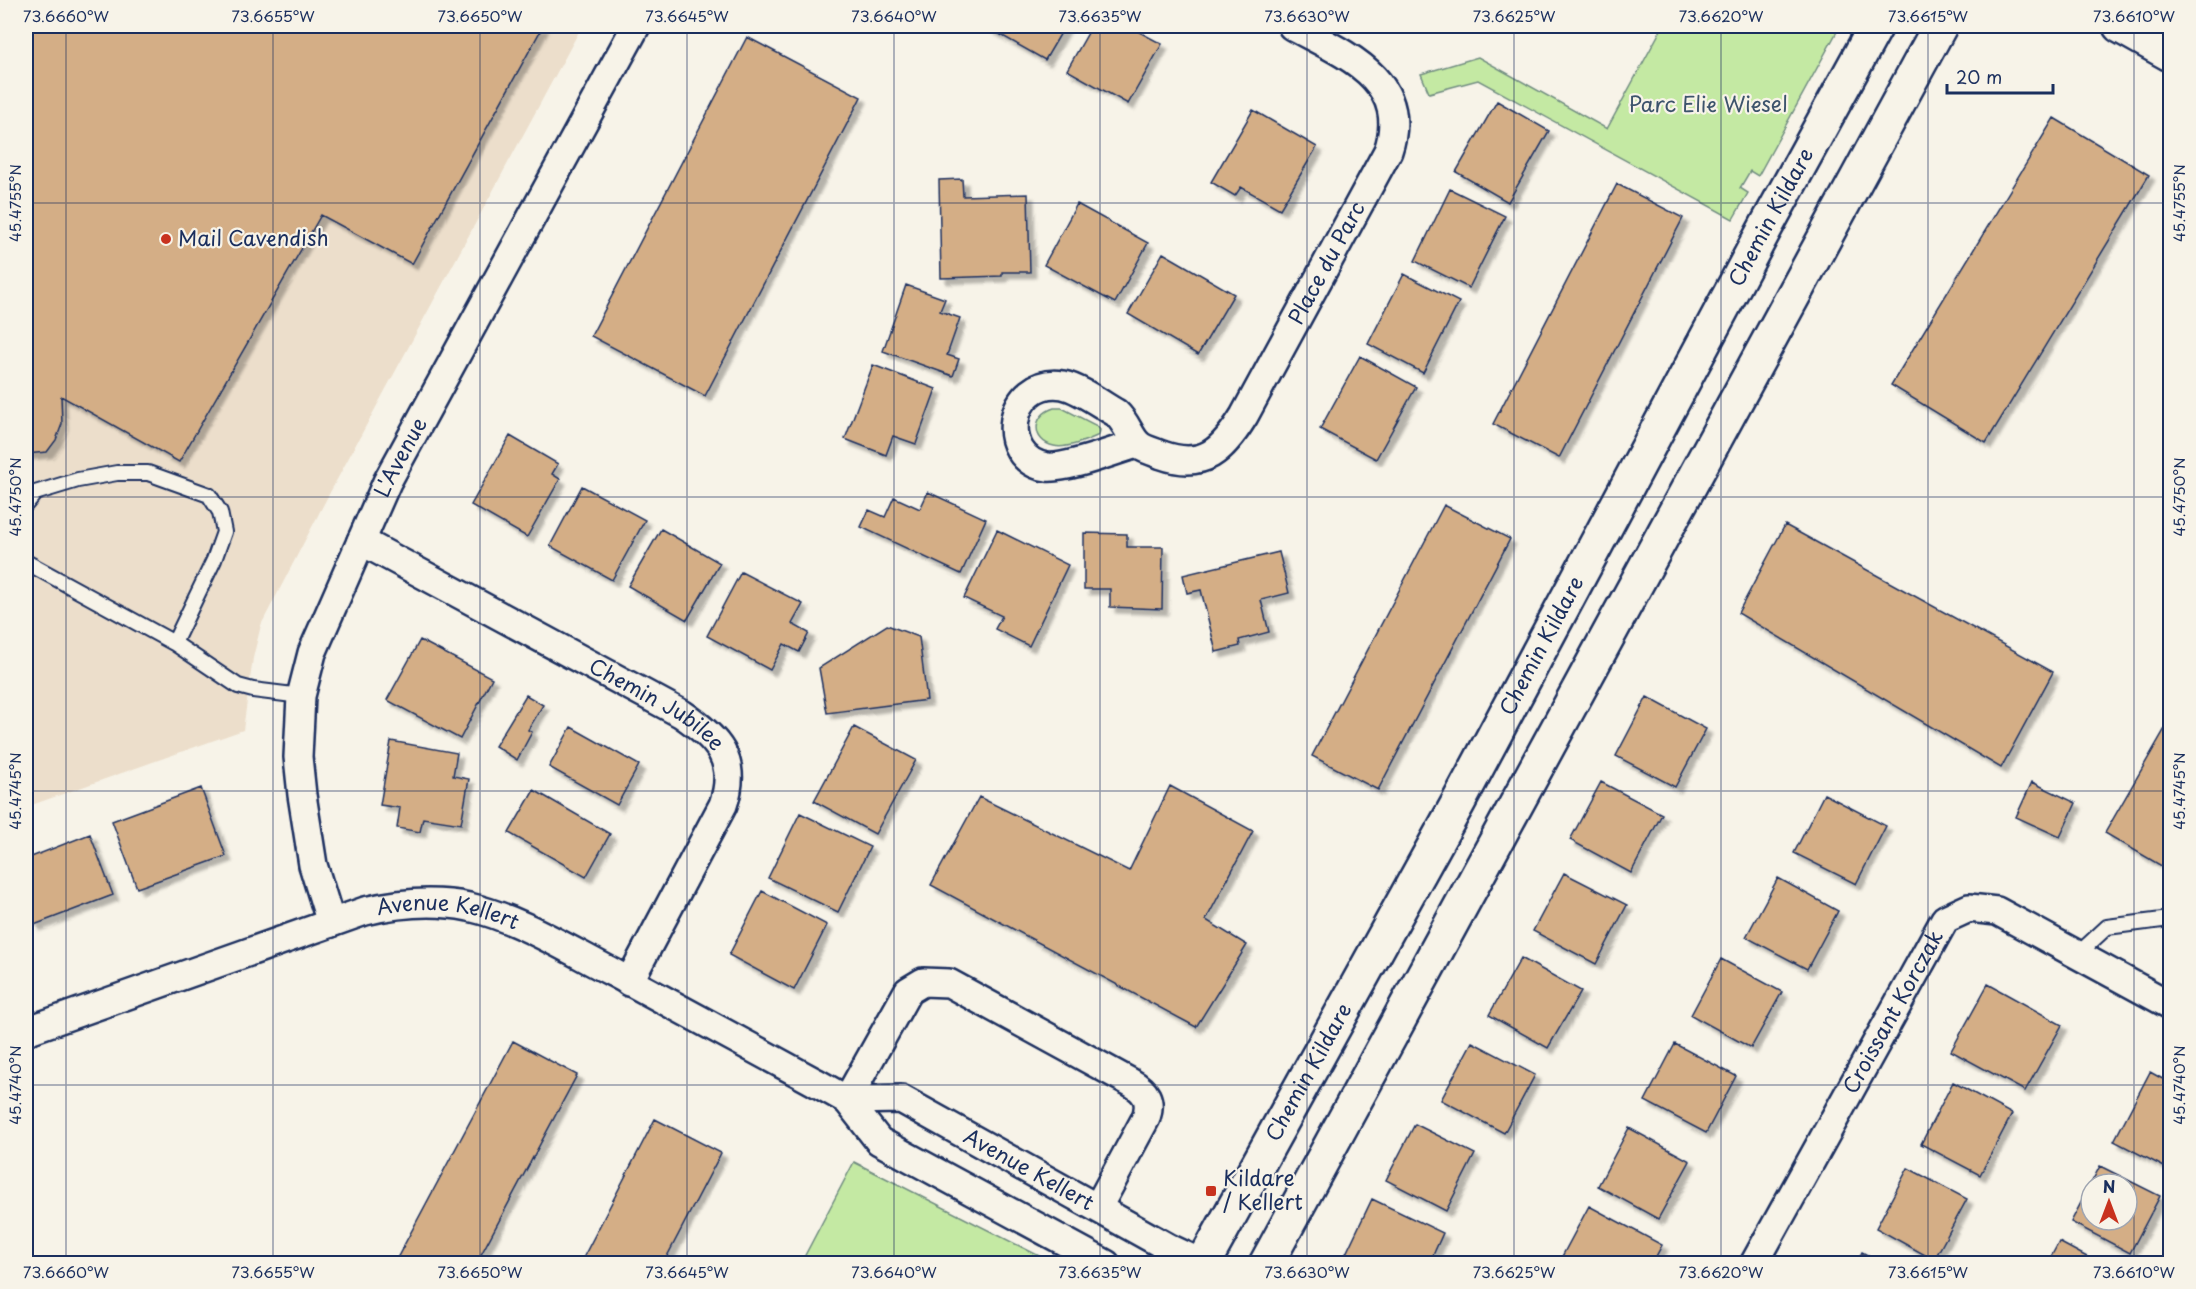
<svg xmlns="http://www.w3.org/2000/svg" width="2196" height="1289" viewBox="0 0 2196 1289" font-family="'Playpen Sans',sans-serif">
	<style>
		.built { fill: #ecdecb }
		.green { fill: #c4e9a3; stroke: #708c80; stroke-width: 1.5 }
		.building { fill: #d4ae86; stroke: #1b2f5e; stroke-width: 1.5; fill-rule: evenodd; filter: url(#shadow) }
		.lines { fill: none; stroke-linecap: round; stroke-linejoin: round }
		.service-casing { stroke: #1b2f5e; stroke-width: 18 }
		.minor-casing { stroke: #1b2f5e; stroke-width: 32 }
		.tertiary-casing { stroke: #1b2f5e; stroke-width: 38 }
		.secondary-casing { stroke: #1b2f5e; stroke-width: 38 }
		.service { stroke: #f7f3e8; stroke-width: 14 }
		.minor { stroke: #f7f3e8; stroke-width: 27 }
		.tertiary { stroke: #f7f3e8; stroke-width: 33 }
		.secondary { stroke: #f7f3e8; stroke-width: 33 }
		.ticks { fill: none; stroke: #1b2f5e; stroke-width: 1.5; stroke-opacity: 0.45 }
		.poi-dot { fill: #c8321e; stroke: #f7f3e8; stroke-width: 2 }
		.labels { text-anchor: middle; stroke-width: 4.5; stroke-linejoin: round; paint-order: stroke }
		.park-label { font-size: 21px; fill: #3d546c; stroke: #f7f3e8 }
		.street-label { font-size: 21px; fill: #1b2f5e; stroke: #f7f3e8 }
		.poi-label { font-size: 21px; fill: #1b2f5e; stroke: #f7f3e8; text-anchor: start }
		.neatline { fill: none; stroke: #1b2f5e; stroke-width: 2 }
		.ticks-label { font-size: 15px; text-anchor: middle; fill: #1b2f5e }
	</style>
	<defs>
		<filter id="shadow"><feDropShadow dx="5.5" dy="5.5" stdDeviation="1.5" flood-color="#0004"/></filter>
	</defs>
	<rect width="100%" height="100%" fill="#f7f3e8"/>
	<filter id="ink" filterUnits="userSpaceOnUse"><feTurbulence type="fractalNoise" baseFrequency=".0167" numOctaves="2"/><feDisplacementMap in="SourceGraphic" scale="12" xChannelSelector="R" yChannelSelector="G"/><feConvolveMatrix kernelMatrix="1 2 1 2 8 2 1 2 1" color-interpolation-filters="sRGB"/></filter>
	<g filter="url(#ink)">
		<path class="built" d="M26,26H582L327,498L261,625L253,658L243,730L26,807Z"/>
		<path class="green" d="M1663,26H1840L1758,176L1750,171L1740,188L1748,193L1733,219L1478,80L1429,93L1421,74L1478,57L1607,129Z
			M1054,408H1062L1097,426L1100,430L1099,435C1088,440 1066,449 1054,446C1032,442 1031,415 1054,408Z
			M854,1162L1053,1263H801Z"/>
		<path class="building" d="M26,26H543L412,264L321,215L179,462L61,396L62,424L56,440L47,452L26,454Z
			M985,26H1065L1045,60Z
			M1092,26H1128L1162,44L1128,104L1067,70Z
			M747,37L861,97L705,396L591,336Z
			M1497,101L1549,131L1508,202L1456,172Z
			M1253,110L1317,147L1280,209L1241,187L1235,196L1211,182Z
			M2054,118L2149,175L1986,443L1891,385Z
			M962,179L963,196L1028,194L1030,272H1002V276L941,278L939,180Z
			M1617,184L1683,218L1559,458L1493,424Z
			M1450,189L1505,216L1469,288L1415,261Z
			M1077,204L1148,243L1115,303L1044,265Z
			M1163,253L1234,294L1198,355L1128,314Z
			M1404,274L1459,302L1423,373L1368,344Z
			M906,285L945,299L940,311L960,318L947,355L959,359L953,376L883,351Z
			M1360,356L1416,387L1376,459L1320,429Z
			M873,365L936,389L916,444L893,436L886,455L845,439Z
			M510,436L558,464L552,474L560,479L527,537L471,505Z
			M582,486L645,520L612,580L550,546Z
			M928,492L986,519L961,574L861,527L869,510L885,517L894,497L920,509Z
			M1444,505L1510,539L1378,790L1312,756Z
			M1785,525L2053,672L2001,768L1738,613Z
			M661,529L720,563L687,620L628,586Z
			M997,530L1068,565L1029,646L995,629L1002,616L964,598Z
			M1084,533L1127,534V547H1163L1162,609L1110,607V589H1084Z
			M1279,552L1289,593L1261,600L1269,632L1239,640L1240,646L1216,652L1201,590L1187,593L1183,575Z
			M741,572L803,604L792,624L809,633L799,652L784,644L770,670L707,636Z
			M887,625L919,637L927,700L827,713L819,668Z
			M420,640L492,678L460,739L387,700Z
			M526,695L543,705L528,730L532,732L517,760L495,746Z
			M1647,697L1706,729L1675,787L1616,756Z
			M2170,720V871L2105,833Z
			M571,727L639,765L617,805L549,767Z
			M854,727L916,760L875,834L814,801Z
			M391,741L457,753L453,776L469,779L461,824L423,818L420,832L397,828L400,808L380,805Z
			M1601,782L1662,814L1631,873L1570,840Z
			M2032,782L2076,803L2060,837L2016,817Z
			M1170,786L1253,831L1206,920L1247,945L1196,1027L931,885L979,797L1129,871Z
			M201,788L226,856L137,888L112,821Z
			M534,790L610,834L586,877L509,833Z
			M1824,794L1886,826L1856,884L1794,853Z
			M800,813L870,847L838,912L768,878Z
			M90,834L113,895L34,925L26,903V859Z
			M1564,873L1627,905L1596,964L1533,931Z
			M1778,878L1838,911L1807,969L1746,937Z
			M762,891L827,925L794,990L729,955Z
			M1521,958L1581,991L1548,1048L1489,1015Z
			M1721,959L1782,992L1751,1048L1691,1015Z
			M1988,984L2062,1025L2025,1091L1951,1051Z
			M513,1041L577,1075L476,1264H394Z
			M1472,1042L1535,1075L1504,1133L1441,1100Z
			M1675,1044L1736,1076L1706,1133L1645,1101Z
			M2150,1072L2170,1083V1170L2114,1141Z
			M1953,1082L2012,1114L1980,1175L1921,1144Z
			M655,1119L721,1153L663,1264H580Z
			M1415,1124L1475,1154L1446,1211L1386,1180Z
			M1629,1128L1690,1161L1658,1219L1598,1186Z
			M2100,1166L2160,1196L2130,1253L2071,1222ZM2091,1184H2127V1220H2091Z
			M1908,1168L1967,1199L1934,1260L1876,1228Z
			M1372,1199L1443,1233L1429,1264H1341Z
			M1589,1206L1662,1245L1652,1264H1558Z
			M2059,1242L2100,1264H2047Z
			M1862,1252L1883,1264H1856Z"/>
		<g class="lines">
			<g class="service-casing">
				<path id="service" d="M26,504L35,493L78,480L117,473H148L209,495L220,512L224,532L214,560L174,643
					M26,562L174,643L238,686L253,690L301,696
					M2078,954L2107,927L2170,919"/>
			</g>
			<g class="minor-casing">
				<g id="minor">
					<path id="s1" d="M1137,444C1115,450 1068,469 1047,467C996,460 1007,376 1063,385C1079,388 1102,405 1116,413C1127,423 1129,435 1137,443C1142,449 1155,452 1162,455C1204,470 1223,450 1244,416L1388,151C1412,79 1342,53 1292,26"/>
					<path id="s2" d="M361,541L682,714C717,738 739,760 723,805L629,982"/>
					<path id="s3" d="M331,923L313,865L302,795L298,757L301,696L312,653L387,482L636,26"/>
					<path id="s4" d="M26,1031L365,911C399,903 434,900 469,907C518,918 569,950 614,973C681,1010 748,1046 815,1082L847,1100L879,1141L1106,1264"/>
					<path d="M847,1100L908,991L923,982L949,983L1130,1082C1146,1091 1152,1100 1146,1118L1098,1207"/>
					<path id="s5" d="M847,1100L901,1099L1169,1248L1203,1264"/>
					<path id="s6" d="M1754,1264L1945,919L1969,908L1997,911L2170,1005"/>
				</g>
			</g>
			<g class="tertiary-casing">
				<g id="tertiary">
					<path id="s7" d="M1203,1264L1458,803L1768,223L1876,26"/>
					<path d="M1266,1264L1940,26"/>
				</g>
			</g>
			<g class="secondary-casing">
				<path id="secondary" d="M2120,26L2170,54"/>
			</g>
			<use href="#service" class="service"/>
			<use href="#minor" class="minor"/>
			<use href="#tertiary" class="tertiary"/>
			<use href="#secondary" class="secondary"/>
		</g>
	</g>
	<path class="ticks" d="M66,26V1264M273,26V1264M480,26V1264M687,26V1264M894,26V1264M1100,26V1264M1307,26V1264M1514,26V1264M1721,26V1264M1928,26V1264M2134,26V1264M26,203H2170M26,497H2170M26,791H2170M26,1085H2170"/>
	<g class="poi-dot">
		<circle cx="166" cy="239" r="6"/>
		<rect x="1205" y="1185" width="12" height="12" rx="3"/>
	</g>
	<g class="labels">
		<g class="park-label">
			<text x="1708" y="112">Parc Elie Wiesel</text>
		</g>
		<g class="street-label">
			<text dy="7" stroke="none"><textPath href="#s7" startOffset="1191">Chemin Kildare</textPath></text>
			<text dy="7" stroke="none"><textPath href="#s1" startOffset="624">Place du Parc</textPath></text>
			<text dy="7" stroke="none"><textPath href="#s3" startOffset="490">L'Avenue</textPath></text>
			<text dy="7" stroke="none"><textPath href="#s7" startOffset="705">Chemin Kildare</textPath></text>
			<text dy="7" stroke="none"><textPath href="#s2" startOffset="338">Chemin Jubilee</textPath></text>
			<text dy="7" stroke="none"><textPath href="#s4" startOffset="444">Avenue Kellert</textPath></text>
			<text dy="7" stroke="none"><textPath href="#s6" startOffset="288">Croissant Korczak</textPath></text>
			<text dy="7" stroke="none"><textPath href="#s7" startOffset="219">Chemin Kildare</textPath></text>
			<text dy="7" stroke="none"><textPath href="#s5" startOffset="200">Avenue Kellert</textPath></text>
		</g>
		<g class="poi-label">
			<text x="178" y="246">Mail Cavendish</text>
			<text x="1223" y="1186">Kildare<tspan x="1223" dy="24">/ Kellert</tspan></text>
		</g>
	</g>
	<rect width="2196" height="1289" fill="none" stroke="#f7f3e8" stroke-width="66"/>
	<g transform="translate(2109 1202)"><circle r="28" fill="#f7f3e8" stroke="#9fa5b1" stroke-width="1.5"/>
	<path d="M0-4.5L10 22L0 15L-10 22Z" fill="#c8321e"/>
	<text y="-9" font-size="16" font-weight="bold" text-anchor="middle" fill="#1b2f5e">N</text>
	</g>
	<path d="M1947 84v9h106v-9" fill="none" stroke="#1b2f5e" stroke-width="3"/>
	<text x="1956" y="84" font-size="18" fill="#1b2f5e" stroke="#f7f3e8" stroke-width="4.5" paint-order="stroke">20 m</text>
	<rect x="33" y="33" width="2130" height="1223" class="neatline"/>
	<g class="ticks-label">
		<text x="66" y="22">73.6660°W</text>
		<text x="273" y="22">73.6655°W</text>
		<text x="480" y="22">73.6650°W</text>
		<text x="687" y="22">73.6645°W</text>
		<text x="894" y="22">73.6640°W</text>
		<text x="1100" y="22">73.6635°W</text>
		<text x="1307" y="22">73.6630°W</text>
		<text x="1514" y="22">73.6625°W</text>
		<text x="1721" y="22">73.6620°W</text>
		<text x="1928" y="22">73.6615°W</text>
		<text x="2134" y="22">73.6610°W</text>
		<text transform="translate(16 203) rotate(-90)" y="5">45.4755°N</text>
		<text transform="translate(2180 203) rotate(-90)" y="5">45.4755°N</text>
		<text transform="translate(16 497) rotate(-90)" y="5">45.4750°N</text>
		<text transform="translate(2180 497) rotate(-90)" y="5">45.4750°N</text>
		<text transform="translate(16 791) rotate(-90)" y="5">45.4745°N</text>
		<text transform="translate(2180 791) rotate(-90)" y="5">45.4745°N</text>
		<text transform="translate(16 1085) rotate(-90)" y="5">45.4740°N</text>
		<text transform="translate(2180 1085) rotate(-90)" y="5">45.4740°N</text>
		<text x="66" y="1278">73.6660°W</text>
		<text x="273" y="1278">73.6655°W</text>
		<text x="480" y="1278">73.6650°W</text>
		<text x="687" y="1278">73.6645°W</text>
		<text x="894" y="1278">73.6640°W</text>
		<text x="1100" y="1278">73.6635°W</text>
		<text x="1307" y="1278">73.6630°W</text>
		<text x="1514" y="1278">73.6625°W</text>
		<text x="1721" y="1278">73.6620°W</text>
		<text x="1928" y="1278">73.6615°W</text>
		<text x="2134" y="1278">73.6610°W</text>
	</g>
</svg>
